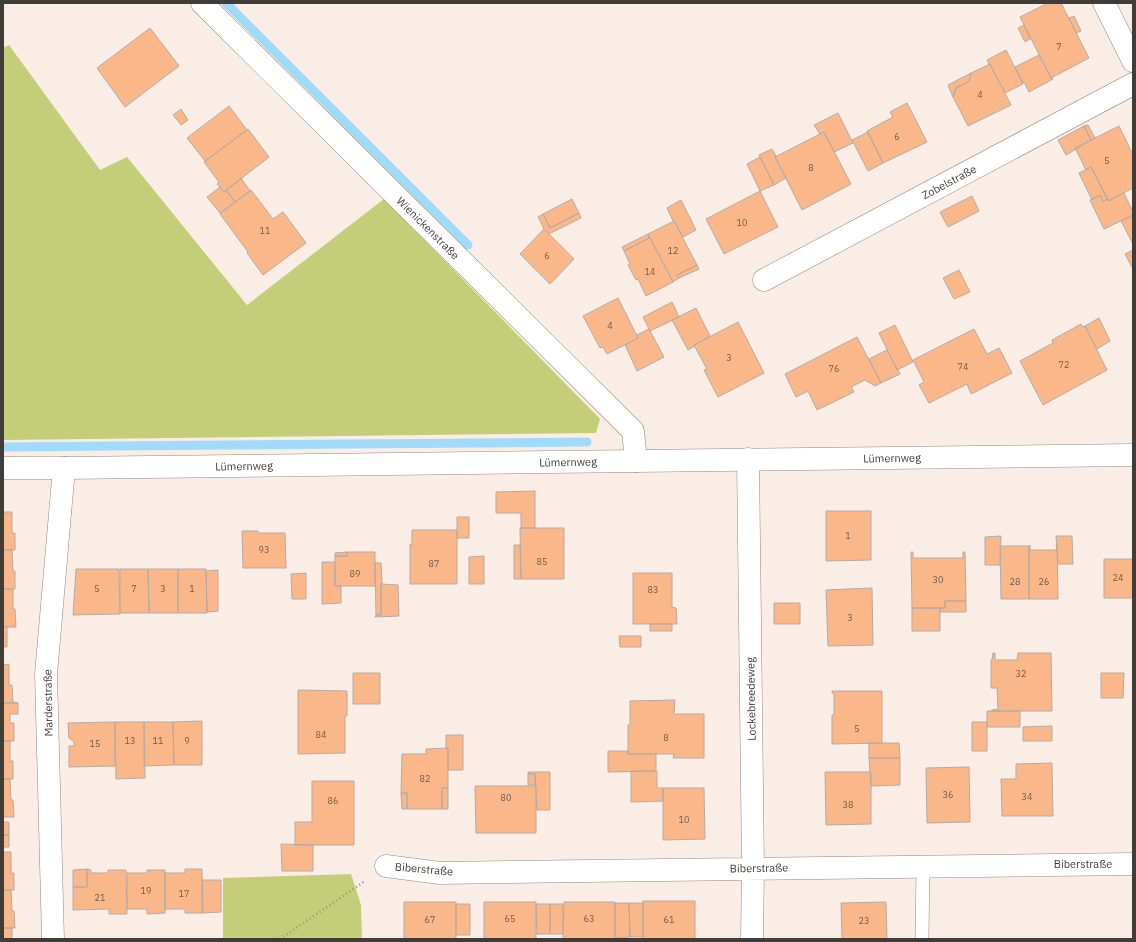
<svg xmlns="http://www.w3.org/2000/svg" width="1136" height="942" viewBox="0 0 1136 942" font-family="'IBM Plex Sans',sans-serif">
	<style>
		.green { fill: #c4cd78 }
		.lines { fill: none; stroke-linecap: round; stroke-linejoin: round }
		.stream { stroke: #a1dafa; stroke-width: 9 }
		.building { fill: #fab88a; stroke: #b6aaa3 }
		.service-casing { stroke: #928780; stroke-width: 14 }
		.minor-casing { stroke: #928780; stroke-width: 23 }
		.tertiary-casing { stroke: #928780; stroke-width: 23 }
		.path { stroke: #9b928c; stroke-width: 2.5; stroke-dasharray: 1 3; stroke-linecap: butt }
		.service { stroke: #fff; stroke-width: 13 }
		.minor { stroke: #fff; stroke-width: 22 }
		.tertiary { stroke: #fff; stroke-width: 22 }
		.labels { text-anchor: middle; stroke-width: 3.5; stroke-linejoin: round; paint-order: stroke }
		.number-label { font-size: 9px; fill: #6e5b4c }
		.street-label { font-size: 11px; fill: #403c38; stroke: #fff }
	</style>
	<rect width="100%" height="100%" fill="#faede5"/>
	<path class="green" d="M9,45L100,170L127,157L247,305L384,199L600,419L596,433L3,440V48Z
		M351,874L361,905L362,939H223V878Z"/>
	<g class="lines">
		<path class="stream" d="M226,3L468,245
			M3,447L587,442"/>
	</g>
	<path class="building" d="M1048,3H1061L1089,58L1051,78L1020,17Z
		M1074,16L1081,31L1076,33L1069,18Z
		M1024,25L1030,39L1025,42L1018,28Z
		M150,28L179,66L125,107L97,68Z
		M1006,50L1023,84L1005,93L990,64H989L987,60Z
		M1039,55L1051,78L1052,77L1053,79L1029,92L1024,82L1023,83L1015,67Z
		M990,64L1011,105L968,126L953,97L956,88L969,81L971,73Z
		M971,73L969,81L956,88L953,97L948,85Z
		M907,103L927,142L883,163L867,131L893,117L890,112Z
		M229,106L247,130L205,161L187,138Z
		M181,109L188,120L181,125L173,115Z
		M838,113L853,143L834,152L824,132L820,134L814,125Z
		M1088,125L1095,138L1091,140L1084,126Z
		M1084,126L1091,140L1066,155L1058,140Z
		M1119,126L1133,155V188L1108,201L1091,167L1086,170L1075,148Z
		M248,129L269,157L224,192L217,184L219,182L204,162Z
		M824,132L851,184L802,210L775,157Z
		M868,132L883,163L868,171L852,140Z
		M772,149L776,156L775,157L786,178L774,185L759,155Z
		M760,157L774,185L760,191L747,164Z
		M1091,167L1108,199L1103,201L1100,195L1092,200L1079,173Z
		M241,178L250,191L235,202L226,190Z
		M220,187L224,192L226,190L235,202L220,213L207,197Z
		M251,190L273,219L283,212L306,243L263,275L247,253L248,252L220,214Z
		M760,191L778,227L724,254L706,219Z
		M1124,193L1133,212V215L1104,229L1090,200L1100,195L1103,201L1108,199V201Z
		M972,196L979,211L948,227L940,212Z
		M572,199L579,213L550,228L543,214Z
		M681,200L696,230L683,237L674,221H673L667,208Z
		M579,213L581,218L549,234L544,229L538,217L543,214L550,228Z
		M1131,216L1133,221V244L1121,221Z
		M674,221L697,265L677,275L679,278L673,282L648,234Z
		M544,229L574,259L550,284L520,254Z
		M648,234L673,282L646,296L638,279L636,280L628,265L630,264L624,251L649,238Z
		M648,234L649,238L624,251L622,247Z
		M1133,250V269L1125,254Z
		M697,265L699,269L679,278L677,275Z
		M959,270L970,292L954,299L943,278Z
		M618,298L638,338L607,354L603,347L600,348L583,316Z
		M672,302L679,317L650,331L643,317Z
		M696,308L710,336L694,345L695,346L688,350L672,320Z
		M1099,318L1110,341L1097,349L1085,326Z
		M738,322L764,373L718,397L704,370L707,369L694,345Z
		M1081,324L1082,327L1085,326L1107,370L1043,405L1020,361L1053,343L1052,340Z
		M895,325L913,362L897,370L879,333Z
		M649,329L664,357L637,371L625,345L638,338L637,335Z
		M974,329L987,354L999,348L1012,373L971,394L967,384L929,403L919,385L924,382L913,360Z
		M857,337L881,383L875,386L865,380L851,387L854,392L817,410L808,391L796,397L785,374Z
		M887,350L900,374L881,383L869,359Z
		M535,491V528H521V513H496V492Z
		M826,511H871V560L826,561Z
		M3,512H12V533H15V550H3Z
		M457,517H469V538H457Z
		M520,528H564V579H521Z
		M412,530H457V584H410V544L412,545Z
		M242,531H258V533H285L286,568H243Z
		M1001,536L1000,565H985V537Z
		M1056,536H1072L1073,564H1058Z
		M514,545H520L521,579H514Z
		M1030,545V550H1057L1056,545H1057L1058,599H1029V546Z
		M1000,546H1029V599H1001Z
		M3,550H12L13,571H15V589H3Z
		M347,552H375V586H335V556H347Z
		M347,552V556H335V553Z
		M911,552H913V558H963V552H965L966,601H945V608H912Z
		M484,556V584H469V557Z
		M1104,559H1133V598H1104Z
		M322,562H335V586H341V603L322,604Z
		M375,563H381L382,584H381V615H376Z
		M76,569H119L120,614L73,615Z
		M120,569H148L149,613H120Z
		M148,569H178V613H149Z
		M178,569H206L207,613H178Z
		M218,570V611L207,612L206,571Z
		M306,573V599H292L291,574Z
		M633,573H672V607L676,608L677,624H633Z
		M381,584L398,585L399,616L375,617L376,615H381Z
		M872,588L873,645L828,646L826,590Z
		M3,589H13V609H15L16,627H3Z
		M945,601H966V612H940V608H945Z
		M774,603H800V624H774Z
		M912,608H940V631H912Z
		M650,624H672V631H650Z
		M3,627H7V647H3Z
		M619,636H641V647H620Z
		M993,653H995V660H1017L1018,653H1051L1052,711H991L992,710L998,709L997,688H991V660H992Z
		M9,664V685H12L13,702L18,703H3V665Z
		M353,673H380V704H353Z
		M1101,673H1124L1123,698H1101Z
		M298,690L347,691V716H345V753L298,754Z
		M832,691H882V743L832,744V715H834V693H832Z
		M675,700L674,714H704V758H673L674,754H628V725H630V701Z
		M3,703H18V714H10V723H14V741H3Z
		M987,711H1020V727H987Z
		M202,721V765H174L173,722Z
		M115,722H144L145,778L116,779Z
		M115,722V766L69,767V746H74V742L69,738L68,723Z
		M144,722H173L174,765L144,766Z
		M972,722H987V751H972Z
		M1052,726V741H1023V727Z
		M446,735H463V770H448V748L446,749Z
		M3,741H10V761H13V779H3Z
		M869,743H899L900,758H869Z
		M448,748V788H442V809H407V793H401L402,754H426V749Z
		M608,751H628V754H656V771L608,772Z
		M869,758H900V785L871,786Z
		M1052,763L1053,816H1002L1001,779H1016V764Z
		M969,767L970,822L927,823L926,768Z
		M631,771H657V788H663V801L631,802Z
		M528,772H550V810H537L535,774H528Z
		M825,772H871V824L826,825Z
		M528,774H535V785H528Z
		M3,779H10L11,800H13L14,817H3Z
		M312,781H354V845H295V822H312Z
		M475,786H536V833H476Z
		M442,788H448V809H442Z
		M663,788H704L705,839L663,840Z
		M401,793H407V809H402Z
		M3,822H9V835H3Z
		M3,835H9V847H3Z
		M281,844L313,845V871H282Z
		M3,852H11V873H14V890H3Z
		M87,869L91,870V873H108V870H126L127,914H109V909L73,910V887H87Z
		M87,869V887H73V870Z
		M185,869H202L203,913H185V909H165V873H185Z
		M147,870H165V913L147,914V909H127V873H147Z
		M202,880H221V912L202,913Z
		M3,890H11L12,911H14L15,928H3Z
		M643,901H695V939H643Z
		M404,902H456V939H404Z
		M484,902H536V939H484Z
		M564,902H615V939H563Z
		M886,902L887,939H842L841,903Z
		M615,903H629L630,937L615,938Z
		M629,903H643V937H630Z
		M456,904H470V935H456Z
		M536,904H550V934H537Z
		M550,904H563V934H550Z
		M3,928H12V939H3Z"/>
	<g class="lines">
		<g class="service-casing">
			<path id="service" d="M922,939L923,866"/>
		</g>
		<g class="minor-casing">
			<path id="minor" d="M202,3L633,431L636,461
				M1104,3L1133,61
				M764,280L1133,84
				M748,459L753,868L752,939
				M386,866L440,873L1133,864
				M53,939L46,674L64,468"/>
		</g>
		<g class="tertiary-casing">
			<path id="tertiary" d="M3,468H64L1133,455"/>
		</g>
		<path class="path" d="M280,939L365,881"/>
		<use href="#service" class="service"/>
		<use href="#minor" class="minor"/>
		<use href="#tertiary" class="tertiary"/>
	</g>
	<g class="labels">
		<g class="number-label">
			<text x="1059" y="50">7</text>
			<text x="980" y="98">4</text>
			<text x="897" y="140">6</text>
			<text x="1107" y="164">5</text>
			<text x="811" y="171">8</text>
			<text x="742" y="226">10</text>
			<text x="265" y="234">11</text>
			<text x="673" y="254">12</text>
			<text x="547" y="259">6</text>
			<text x="650" y="275">14</text>
			<text x="610" y="329">4</text>
			<text x="729" y="361">3</text>
			<text x="1064" y="368">72</text>
			<text x="963" y="370">74</text>
			<text x="834" y="372">76</text>
			<text x="848" y="539">1</text>
			<text x="264" y="553">93</text>
			<text x="542" y="565">85</text>
			<text x="434" y="567">87</text>
			<text x="355" y="577">89</text>
			<text x="1118" y="581">24</text>
			<text x="938" y="583">30</text>
			<text x="1015" y="585">28</text>
			<text x="1044" y="585">26</text>
			<text x="97" y="592">5</text>
			<text x="134" y="592">7</text>
			<text x="163" y="592">3</text>
			<text x="192" y="592">1</text>
			<text x="653" y="593">83</text>
			<text x="850" y="621">3</text>
			<text x="1021" y="677">32</text>
			<text x="857" y="732">5</text>
			<text x="321" y="738">84</text>
			<text x="666" y="741">8</text>
			<text x="130" y="744">13</text>
			<text x="158" y="744">11</text>
			<text x="187" y="744">9</text>
			<text x="95" y="747">15</text>
			<text x="425" y="782">82</text>
			<text x="948" y="798">36</text>
			<text x="1027" y="800">34</text>
			<text x="506" y="801">80</text>
			<text x="333" y="804">86</text>
			<text x="848" y="808">38</text>
			<text x="684" y="823">10</text>
			<text x="146" y="894">19</text>
			<text x="184" y="897">17</text>
			<text x="100" y="901">21</text>
			<text x="510" y="922">65</text>
			<text x="589" y="922">63</text>
			<text x="430" y="923">67</text>
			<text x="669" y="923">61</text>
			<text x="864" y="924">23</text>
		</g>
		<g class="street-label">
			<text transform="translate(949 182) rotate(-28)" y="4">Zobelstraße</text>
			<text transform="translate(428 228) rotate(45)" y="4">Wienickenstraße</text>
			<text transform="translate(892 458) rotate(-1)" y="4">Lümernweg</text>
			<text transform="translate(568 462) rotate(-1)" y="4">Lümernweg</text>
			<text transform="translate(244 466) rotate(-1)" y="4">Lümernweg</text>
			<text transform="translate(751 699) rotate(-91)" y="4">Lockebreedeweg</text>
			<text transform="translate(48 703) rotate(-91)" y="4">Marderstraße</text>
			<text x="1083" y="868">Biberstraße</text>
			<text transform="translate(759 868) rotate(-1)" y="4">Biberstraße</text>
			<text transform="translate(424 869) rotate(5)" y="4">Biberstraße</text>
		</g>
	</g>
	<rect width="1136" height="942" fill="none" stroke="#403c38" stroke-width="8"/>
</svg>
